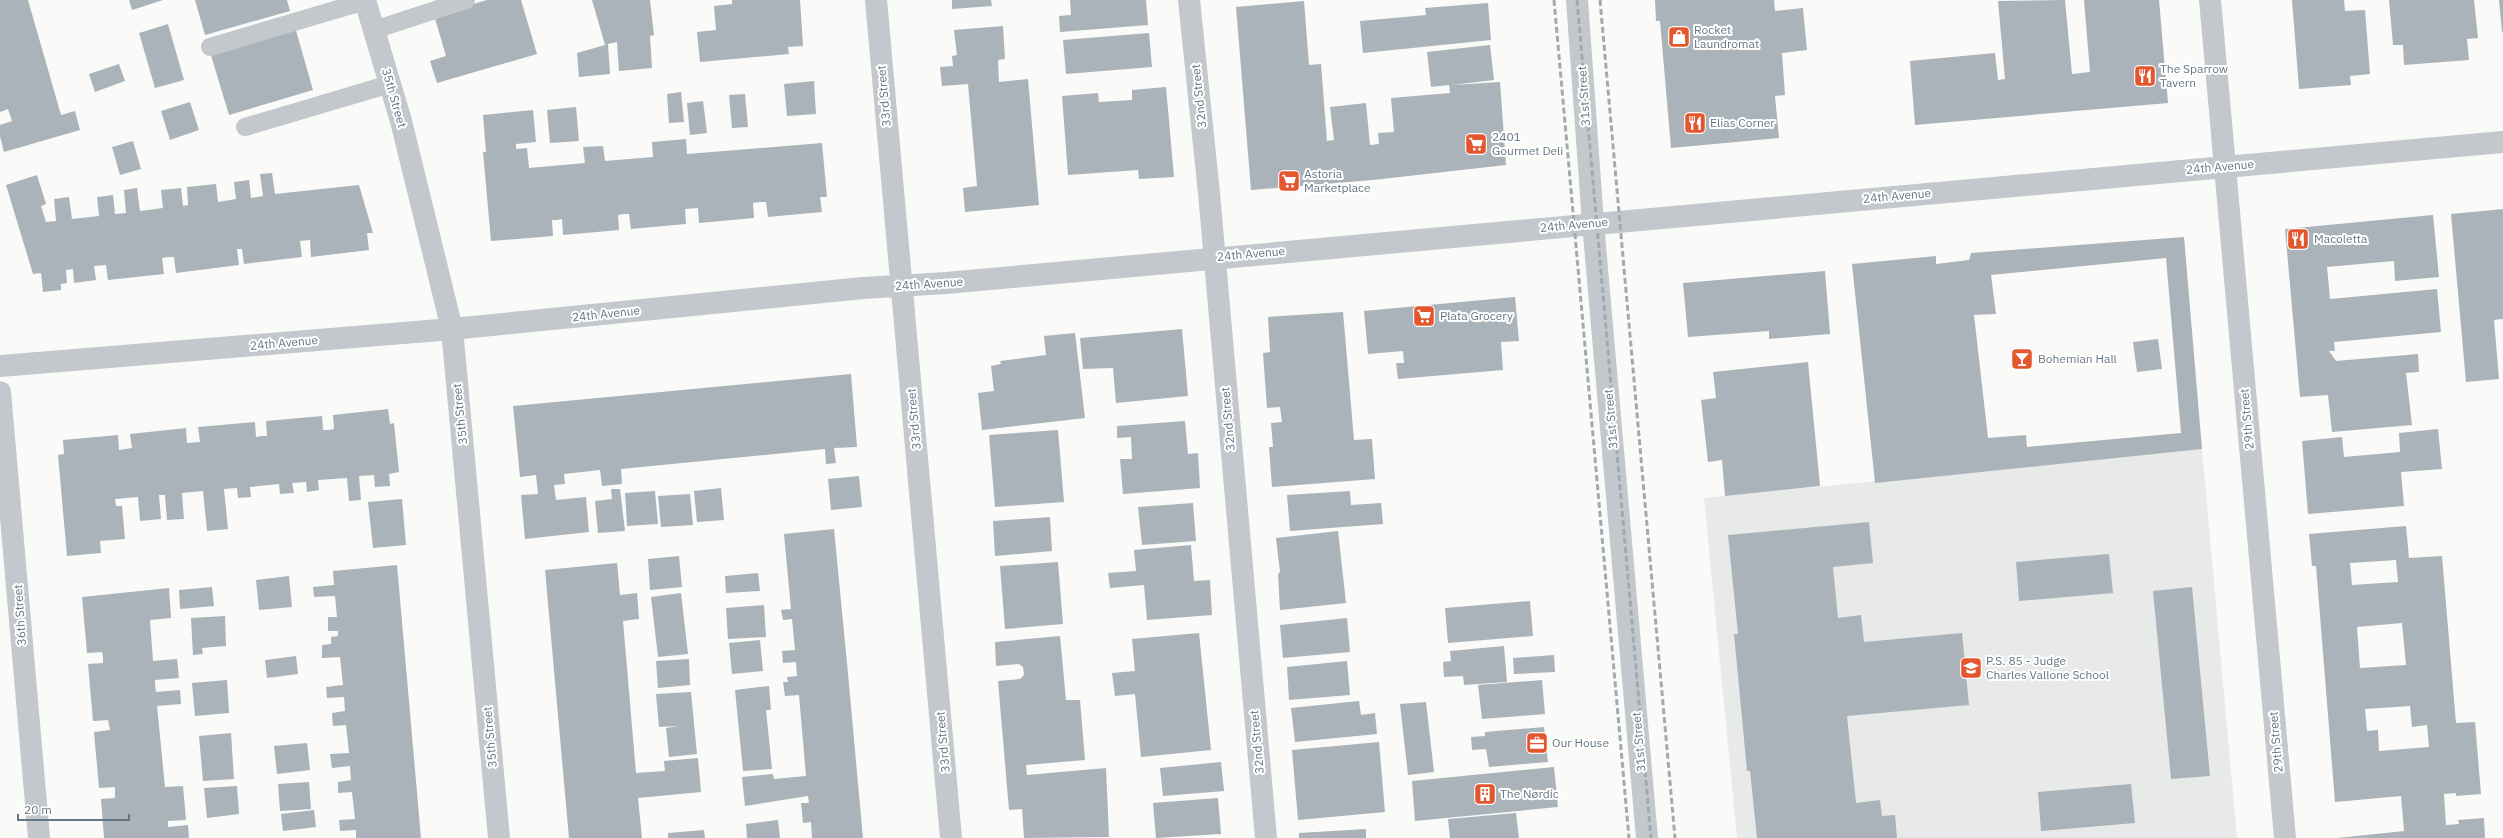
<svg xmlns="http://www.w3.org/2000/svg" width="2503" height="838" viewBox="0 0 2503 838" font-family="'IBM Plex Sans',sans-serif">
	<style>
		.built { fill: #e8e9e9 }
		.building { fill: #aab3b9; fill-rule: evenodd }
		.lines { fill: none; stroke-linecap: round; stroke-linejoin: round }
		.service { stroke: #c3c8cc; stroke-width: 18 }
		.minor { stroke: #c3c8cc; stroke-width: 22 }
		.tertiary { stroke: #c3c8cc; stroke-width: 22 }
		.rail { stroke: #a2aab0; stroke-width: 3; stroke-dasharray: 6 3; stroke-linecap: butt }
		.labels { text-anchor: middle; stroke-width: 4; stroke-linejoin: round; paint-order: stroke }
		.poi-label { font-size: 12px; fill: #657683; stroke: #fff; text-anchor: start }
		.street-label { font-size: 12px; fill: #657683; stroke: #fff }
	</style>
	<rect width="100%" height="100%" fill="#fafaf8"/>
	<path class="built" d="M2202,449L2237,838H1737L1704,498Z"/>
	<path class="building" d="M0,0H28L61,115L75,111L80,130L4,152L0,136V125L12,121L8,109L0,112Z
		M129,0H163L132,10Z
		M195,0H287L290,11L205,35Z
		M487,0H521L537,54L437,83L430,61L446,56L434,15Z
		M592,0H650L654,35L650,36L652,68L619,71L617,42L608,44L610,74L579,77L577,53L605,45Z
		M732,0H800L803,46L788,47L789,54L700,62L697,32L716,30L714,6L732,4Z
		M952,0H991L992,6L952,9Z
		M1070,0H1146L1148,25L1060,32L1059,16L1071,15Z
		M1655,0H1774L1775,11L1803,8L1807,50L1782,53L1785,95L1775,96L1779,138L1671,148L1660,21H1656Z
		M2065,0L2072,74L2090,72L2084,0H2159L2168,103L1915,125L1910,61L1995,53L1998,80L2005,79L1998,1Z
		M2292,0H2344L2345,11L2365,10L2370,74L2350,76L2351,85L2299,89Z
		M2389,0H2474L2478,38L2467,39L2469,60L2404,65L2403,45H2393Z
		M2499,0H2503V32H2502Z
		M1304,1L1309,65L1321,64L1327,141L1334,140L1330,107L1366,103L1370,145L1379,144L1378,133L1394,132L1391,98L1450,93L1449,85L1431,87L1427,52L1490,45L1494,80L1452,85L1500,82L1506,165L1373,180L1251,190L1236,7Z
		M1488,3L1491,40L1363,53L1360,21L1426,15L1425,8Z
		M168,24L184,80L155,88L139,33Z
		M1003,26L1005,59L998,60L999,82L1028,79L1039,205L965,212L963,188L977,186L968,84L942,86L940,67L953,66L952,56L957,55L954,30Z
		M295,27L313,90L229,115L210,52Z
		M1149,33L1152,67L1066,74L1063,40Z
		M119,64L125,81L95,92L89,74Z
		M814,81L816,114L787,116L784,84Z
		M1166,87L1174,177L1139,179L1138,170L1068,175L1062,96L1098,93L1099,102L1132,100V90Z
		M681,92L684,122L669,123L667,94Z
		M745,94L748,127L732,128L729,95Z
		M703,101L707,133L690,135L687,103Z
		M190,102L199,130L170,140L161,111Z
		M576,107L579,141L550,143L547,110Z
		M533,110L536,142L516,144V149L527,148L529,168L585,163L583,147L603,146L605,161L653,157L652,142L686,139L687,154L822,143L827,197H820L822,212L768,217L766,202H760L753,203L754,218L699,223L698,208L685,209L686,224L631,229L629,214H624L618,215L619,230L563,235L562,219L557,220H552L553,236L491,241L483,152H486L483,115Z
		M133,141L141,169L120,175L112,147Z
		M272,173L275,194L359,185L373,233H367L369,250L311,257L310,240L300,241L302,257L244,264L242,249H237L239,265L176,273L174,257H168L162,258L164,274L108,280L106,265L94,266L96,280L74,283L73,269L66,270L67,283L61,284V290L43,292L41,273L33,274L6,185L37,175L46,204L41,206L46,222L56,221L54,199L69,197L72,219L99,216L97,197L113,195L115,214L126,213L124,190L137,188L140,211L163,208L161,190L181,188L183,206L188,205L187,187L216,184L218,202L236,199L234,182L249,180L251,198L263,196L260,174Z
		M2503,209V319L2494,320L2499,379L2466,382L2451,214Z
		M2433,215L2439,277L2395,281L2394,261L2327,267L2330,299L2437,289L2441,332L2334,342L2335,351H2329L2336,361L2418,354L2419,372L2406,373L2412,425L2332,432L2328,395L2300,397L2285,229Z
		M2184,237L2202,449L1875,483L1852,264L1936,256V264L1969,260L1971,253ZM2166,258L2181,433L2027,447L2026,435L1988,438L1974,315L1996,314L1991,275Z
		M1825,271L1830,334L1769,339V331L1688,337L1683,283Z
		M1515,297L1519,341L1501,342L1503,370L1398,379L1396,363H1404L1403,351L1368,354L1364,311Z
		M1343,312L1354,440L1372,439L1375,479L1272,487L1269,447H1273L1271,423L1282,422L1280,407L1267,408L1263,353L1270,352L1268,317Z
		M1182,329L1188,396L1116,403L1113,368L1083,369L1080,338Z
		M1075,333L1085,418L982,430L978,393L994,391L991,366L1001,364L1000,361L1046,355L1044,336Z
		M2158,339L2162,369L2137,372L2133,342Z
		M1808,362L1820,486L1725,496L1722,460L1708,462L1701,400L1716,398L1713,372Z
		M851,374L857,447L834,448L836,463L826,464L825,449L621,469L622,484L602,486L600,470L564,474L565,484L554,485L556,500L586,497L589,532L525,539L521,495L538,494L536,475L520,477L513,406Z
		M388,409L390,424L394,423L399,472L389,474L390,486L375,487L374,475L359,476L361,500L349,501L347,478L318,480L319,490L307,492L306,482L292,483L294,493L280,494L279,484L250,487L251,497L238,498L237,488L224,489L228,529L207,531L203,491L182,493L184,519L167,520L165,495H159L161,519L140,521L138,497L115,499L116,506H122L125,539L100,541L101,553L67,556L58,455L64,454L63,440L118,435L119,450L132,448L130,434L186,428L187,443L200,442L198,427L255,422L256,437L261,436H267L266,421L322,416L323,430H329L334,429L333,415Z
		M1185,421L1188,454L1198,453L1200,488L1123,494L1120,459H1132L1131,437L1117,438V426Z
		M2438,429L2442,469L2401,472L2404,506L2308,514L2302,441L2342,437L2344,457L2400,452L2399,433Z
		M1058,430L1064,502L995,507L989,435Z
		M859,476L862,507L831,510L828,479Z
		M721,488L724,520L697,522L694,491Z
		M611,489H620L625,531L598,533L595,501L612,499Z
		M655,491L658,524L627,526L625,493Z
		M1350,491L1351,505L1381,503L1383,524L1290,531L1287,495Z
		M690,494L693,525L661,527L658,496Z
		M402,499L406,545L373,548L368,502Z
		M1193,503L1196,541L1142,545L1138,507Z
		M1050,517L1052,551L995,556L993,521Z
		M1869,522L1873,563L1833,567L1838,618L1861,615L1864,642L1962,633L1969,705L1847,716L1856,803L1880,800L1882,816L1895,815L1897,838H1757L1750,771H1747L1734,634H1738L1728,535Z
		M2406,526L2409,558L2442,556L2456,723L2475,722L2481,794L2456,796V793L2444,794L2446,825L2459,824L2458,820L2484,818L2485,838H2337L2404,831L2401,796L2335,802L2316,566H2312L2309,534ZM2396,560L2398,582L2352,585L2350,563ZM2402,623L2406,665L2360,668L2357,627ZM2410,706L2412,727L2427,725L2429,747L2379,751L2378,730L2367,731L2365,709Z
		M834,529L847,663L863,838H812L811,822L803,823L801,803H809L808,796L745,806L742,777L773,774L774,779L806,776L799,695L785,696L783,682H788L787,677L797,676L796,662L783,663L782,651L795,650L792,619L783,620L781,610L791,609L784,534Z
		M1338,531L1346,603L1280,610L1278,574L1280,572L1276,538Z
		M1191,545L1194,581L1210,580L1212,615L1147,620L1144,585L1110,588L1108,573L1136,571L1134,550Z
		M2109,554L2113,593L2019,601L2016,562Z
		M679,556L682,587L650,590L648,559Z
		M1058,562L1063,624L1005,629L1000,566Z
		M617,563L620,595L637,593L639,619L623,621L636,773L665,771L664,761L698,758L701,792L638,798L642,838H569L545,570Z
		M397,565L421,838H356V830L340,831L339,820L355,819L352,792L338,793V782L351,780L350,766L332,768L330,754L349,753L346,725L333,726L332,713L345,711L344,697L327,698L326,687L343,685L340,657L322,658V645L331,644V637L338,636V631H328V617H337L335,596L314,597L313,587L334,585L333,571Z
		M758,573L760,591L726,593L725,576Z
		M289,576L292,607L259,610L256,580Z
		M212,587L214,606L180,609L179,590Z
		M2192,587L2210,776L2171,779L2153,591Z
		M169,588L171,618L150,620L153,661L177,659L179,678L155,680V684L156,692L180,690L181,704L157,706L165,787L183,786L186,820L168,821V827L188,825L189,838H104L101,799L115,798V787L99,788L94,732L110,730L108,720L93,721L88,664L103,663V657L102,652L87,653L82,597Z
		M681,593L688,654L658,657L651,597Z
		M1530,601L1533,636L1448,643L1445,608Z
		M764,605L766,637L728,639L726,608Z
		M225,616L226,646L202,648L203,654L193,655L191,618Z
		M1347,618L1350,652L1283,658L1280,625Z
		M1199,633L1211,750L1141,757L1135,694L1115,696L1112,673L1135,671L1132,639Z
		M1060,636L1066,700H1080L1085,760L1026,765L1027,775L1106,768L1109,837L1024,838L1022,809L1009,810L998,681L1020,679L1024,675L1023,667L1019,664L996,666L995,642Z
		M760,640L763,671L732,674L729,643Z
		M1504,646L1507,682L1464,685L1463,676L1444,677L1443,662L1451,661L1450,651Z
		M1554,655L1555,672L1514,674L1513,658Z
		M296,656L298,674L267,678L265,660Z
		M689,659L690,685L658,688L656,661Z
		M1347,661L1350,695L1289,700L1287,667Z
		M227,680L229,713L195,716L192,683Z
		M1542,680L1545,714L1482,719L1478,685Z
		M769,686L771,710H766L772,769L743,771L735,690Z
		M691,692L697,754L669,757L666,728L678,726L659,727L656,694Z
		M1359,701L1361,715L1375,713L1377,734L1295,742L1291,708Z
		M1426,702L1434,772L1408,775L1400,704Z
		M1544,727L1548,762L1489,767L1486,749L1472,750L1471,737L1485,736V732Z
		M231,733L234,779L203,781L199,736Z
		M1379,742L1385,812L1298,820L1292,750Z
		M307,743L310,770L277,774L274,746Z
		M1221,762L1224,791L1163,796L1160,768Z
		M1554,767L1558,807L1415,821L1412,781Z
		M309,782L311,809L280,811L278,784Z
		M2131,784L2135,823L2041,831L2038,792Z
		M237,786L239,814L207,818L204,788Z
		M1218,798L1221,834L1156,838L1153,803Z
		M314,810L316,827L283,831L281,814Z
		M1516,813L1519,838H1450L1448,819Z
		M778,820L780,838H747L746,824Z
		M1366,829V838H1299V833Z
		M704,830L705,838H668V833Z"/>
	<g class="lines">
		<path class="service" d="M374,30L466,0
			M210,47L365,1
			M245,127L390,84"/>
		<path class="minor" d="M365,0L401,121L452,329L499,838
			M876,0L951,838
			M1189,0L1209,193L1266,838
			M0,366L452,329L863,288L946,283L2225,167L2285,838
			M0,392L39,838"/>
		<path class="tertiary" d="M1577,0L1593,223L1647,838
			M2210,0L2225,167L2503,142"/>
		<path class="rail" d="M1554,0L1629,838
			M1577,0L1651,838
			M1600,0L1675,838"/>
	</g>
	<defs>
		<g id="shop-square" transform="scale(1.15)"><rect x="-9" y="-9" width="18" height="18" rx="4" fill="#e4572e" stroke="#fff"/><path d="M-5-2.5h2.3a2.7 3.5 0 0 1 5.4 0H5L5.5 6h-11ZM-1.5-2.5h3a1.5 2.3 0 0 0-3 0Z" fill="#fff"/></g>
		<g id="restaurant-square" transform="scale(1.15)"><rect x="-9" y="-9" width="18" height="18" rx="4" fill="#e4572e" stroke="#fff"/><path d="M-5-6h1v4h1v-4h1v4h1v-4h1v5L-1.5 .5V6h-2V.5L-5-1ZM5-6V6H3V1.5H1.5Q1.5-4 5-6Z" fill="#fff"/></g>
		<g id="supermarket-square" transform="scale(1.15)"><rect x="-9" y="-9" width="18" height="18" rx="4" fill="#e4572e" stroke="#fff"/><path d="M-6-5.5h2.5l.6 2H6L4.5 2H-2.5L-4.4-4H-6ZM-1.5 3.2a1.3 1.3 0 1 0 .1 0ZM3 3.2a1.3 1.3 0 1 0 .1 0Z" fill="#fff"/></g>
		<g id="bar-square" transform="scale(1.15)"><rect x="-9" y="-9" width="18" height="18" rx="4" fill="#e4572e" stroke="#fff"/><path d="M-6-5H6L.8 .8V4.5H3.5V6h-7V4.5H-.8V.8Z" fill="#fff"/></g>
		<g id="school-square" transform="scale(1.15)"><rect x="-9" y="-9" width="18" height="18" rx="4" fill="#e4572e" stroke="#fff"/><path d="M0-5L7-2L0 1L-7-2ZM-4 1L0 2.5L4 1V4Q0 6-4 4Z" fill="#fff"/></g>
		<g id="office-square" transform="scale(1.15)"><rect x="-9" y="-9" width="18" height="18" rx="4" fill="#e4572e" stroke="#fff"/><path d="M-6-3h4V-5.5h4V-3h4V5H-6ZM-1-4.5V-3h2v-1.5ZM-6 0V1H6V0Z" fill="#fff"/></g>
		<g id="building-square" transform="scale(1.15)"><rect x="-9" y="-9" width="18" height="18" rx="4" fill="#e4572e" stroke="#fff"/><path d="M-4-6H4V6H1V3H-1V6H-4ZM-2.5-4.3h1.7v1.8h-1.7ZM.8-4.3h1.7v1.8H.8ZM-2.5-1h1.7V.8h-1.7ZM.8-1h1.7V.8H.8Z" fill="#fff"/></g>
	</defs>
	<g fill-rule="evenodd">
		<use href="#shop-square" x="1679" y="37"/>
		<use href="#restaurant-square" x="2145" y="76"/>
		<use href="#restaurant-square" x="1695" y="123"/>
		<use href="#supermarket-square" x="1476" y="144"/>
		<use href="#supermarket-square" x="1289" y="181"/>
		<use href="#restaurant-square" x="2298" y="239"/>
		<use href="#supermarket-square" x="1424" y="316"/>
		<use href="#bar-square" x="2022" y="359"/>
		<use href="#school-square" x="1971" y="668"/>
		<use href="#office-square" x="1537" y="743"/>
		<use href="#building-square" x="1485" y="794"/>
	</g>
	<g class="labels">
		<g class="poi-label">
			<text x="1694" y="34">Rocket<tspan x="1694" dy="14">Laundromat</tspan></text>
			<text x="2160" y="73">The Sparrow<tspan x="2160" dy="14">Tavern</tspan></text>
			<text x="1710" y="127">Elias Corner</text>
			<text x="1492" y="141">2401<tspan x="1492" dy="14">Gourmet Deli</tspan></text>
			<text x="1304" y="178">Astoria<tspan x="1304" dy="14">Marketplace</tspan></text>
			<text x="2314" y="243">Macoletta</text>
			<text x="1440" y="320">Plata Grocery</text>
			<text x="2038" y="363">Bohemian Hall</text>
			<text x="1986" y="665">P.S. 85 - Judge<tspan x="1986" dy="14">Charles Vallone School</tspan></text>
			<text x="1552" y="747">Our House</text>
			<text x="1500" y="798">The Nørdic</text>
		</g>
		<g class="street-label">
			<text transform="translate(884 96) rotate(-95)" y="4">33rd Street</text>
			<text transform="translate(1199 96) rotate(-96)" y="4">32nd Street</text>
			<text transform="translate(1584 96) rotate(-94)" y="4">31st Street</text>
			<text transform="translate(394 98) rotate(74)" y="4">35th Street</text>
			<text transform="translate(2220 167) rotate(-5)" y="4">24th Avenue</text>
			<text transform="translate(1897 196) rotate(-5)" y="4">24th Avenue</text>
			<text transform="translate(1574 225) rotate(-5)" y="4">24th Avenue</text>
			<text transform="translate(1251 254) rotate(-5)" y="4">24th Avenue</text>
			<text transform="translate(929 284) rotate(-4)" y="4">24th Avenue</text>
			<text transform="translate(606 314) rotate(-6)" y="4">24th Avenue</text>
			<text transform="translate(284 343) rotate(-5)" y="4">24th Avenue</text>
			<text transform="translate(460 414) rotate(-96)" y="4">35th Street</text>
			<text transform="translate(914 419) rotate(-95)" y="4">33rd Street</text>
			<text transform="translate(1228 419) rotate(-95)" y="4">32nd Street</text>
			<text transform="translate(1611 419) rotate(-95)" y="4">31st Street</text>
			<text transform="translate(2247 419) rotate(-95)" y="4">29th Street</text>
			<text transform="translate(20 615) rotate(-94)" y="4">36th Street</text>
			<text transform="translate(490 737) rotate(-95)" y="4">35th Street</text>
			<text transform="translate(943 742) rotate(-95)" y="4">33rd Street</text>
			<text transform="translate(1257 742) rotate(-95)" y="4">32nd Street</text>
			<text transform="translate(1639 742) rotate(-95)" y="4">31st Street</text>
			<text transform="translate(2276 742) rotate(-95)" y="4">29th Street</text>
		</g>
	</g>
	<path d="M18 814v6h111v-6" fill="none" stroke="#657683" stroke-width="2"/>
	<text x="24" y="814" font-size="12" fill="#657683" stroke="#ffffff" stroke-width="3" paint-order="stroke">20 m</text>
</svg>
